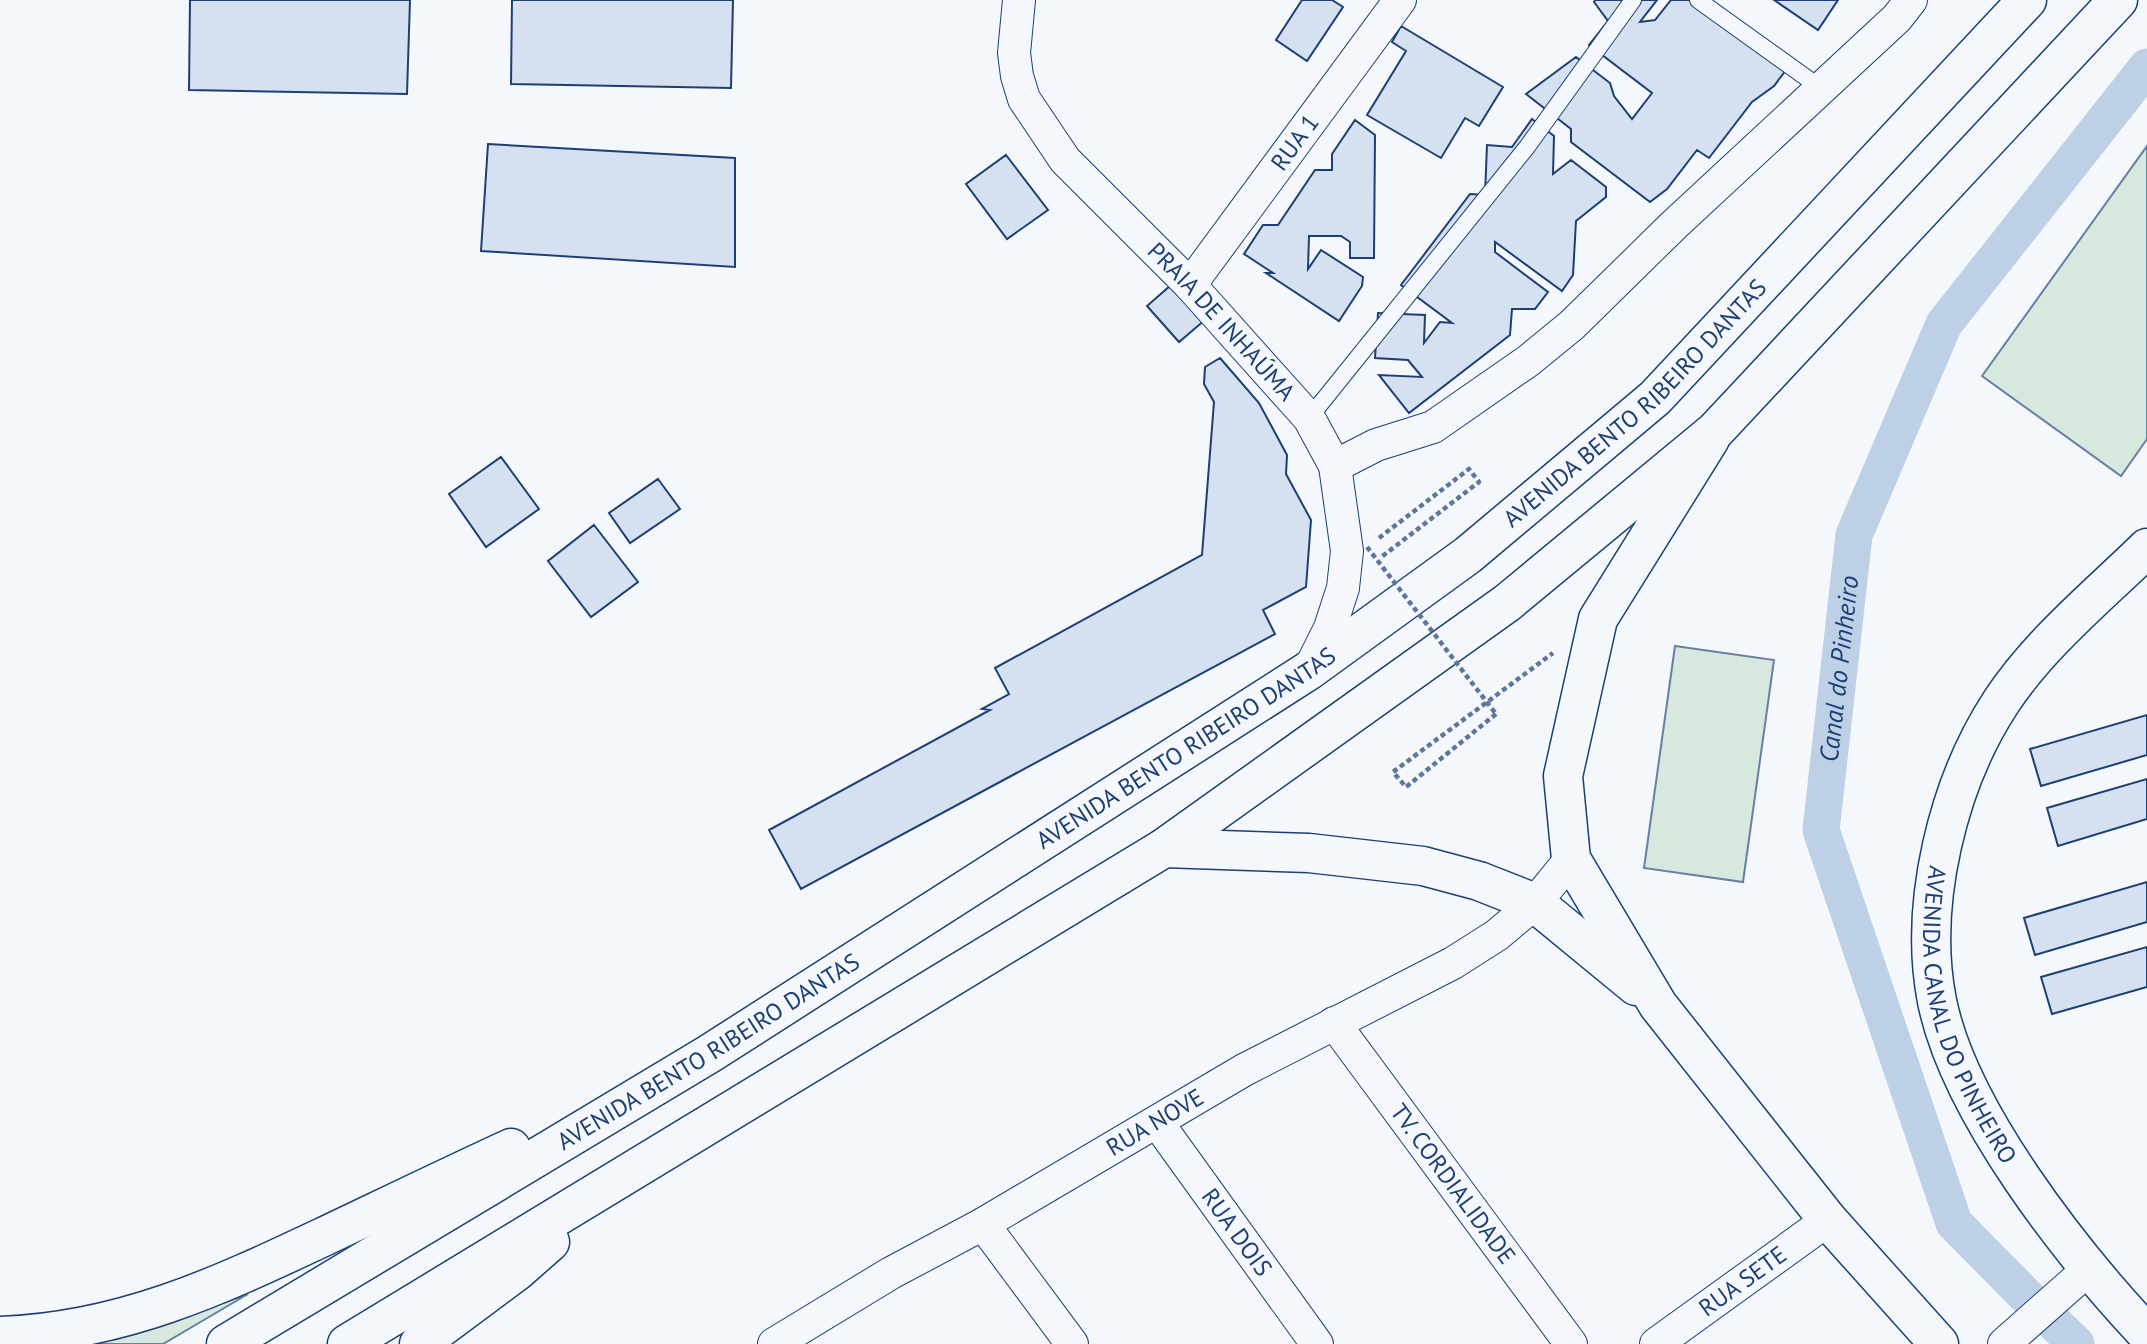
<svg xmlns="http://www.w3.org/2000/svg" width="2147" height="1344" viewBox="0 0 2147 1344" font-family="'PT Sans',sans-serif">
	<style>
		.green { fill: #d7e8df; stroke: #687fa3; stroke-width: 2 }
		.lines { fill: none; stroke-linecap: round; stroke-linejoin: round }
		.canal { stroke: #bed0e5; stroke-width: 37 }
		.building { fill: #d5e0f0; stroke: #1d3f73; stroke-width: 2 }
		.service-casing { stroke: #1d3f73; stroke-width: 18 }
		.minor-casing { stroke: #1d3f73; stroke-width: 34 }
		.tertiary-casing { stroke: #1d3f73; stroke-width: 41 }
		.motorway-casing { stroke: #1d3f73; stroke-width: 41 }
		.path { stroke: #5e769c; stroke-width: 4.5; stroke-dasharray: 5 3.5; stroke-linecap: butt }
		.service { stroke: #f4f7fb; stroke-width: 16 }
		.minor { stroke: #f4f7fb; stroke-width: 32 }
		.tertiary { stroke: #f4f7fb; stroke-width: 38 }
		.motorway { stroke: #f4f7fb; stroke-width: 38 }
		.path-bridge { stroke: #5e769c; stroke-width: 4.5; stroke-dasharray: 5 3.5; stroke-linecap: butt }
		.labels { text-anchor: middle; stroke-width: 5; stroke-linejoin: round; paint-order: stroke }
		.street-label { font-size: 24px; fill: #1d3f73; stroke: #f4f7fb }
		.water-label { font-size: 26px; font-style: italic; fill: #1d3f73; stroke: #f4f7fb }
	</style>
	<rect width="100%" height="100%" fill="#f4f7fb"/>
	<path class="green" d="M2147,146V439L2121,476L1982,376Z
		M1675,646L1774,660L1743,882L1644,868Z
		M248,1294L163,1344H87L134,1334Z"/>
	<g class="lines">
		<g class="canal">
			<path id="s1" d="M2034,1304L1954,1223L1821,830L1854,535L1944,324L2147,67"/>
			<path d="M2045,1314L2076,1344"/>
		</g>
	</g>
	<path class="building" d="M190,0H410L407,94L189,90Z
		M512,0H733L731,88L511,84Z
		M1302,0H1332L1343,7L1307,61L1276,40Z
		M1595,0H1657L1640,22L1655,20L1671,0H1704L1786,70L1774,86L1752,102L1709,158L1697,150L1667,189L1650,202L1571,142V129L1526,94L1576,57L1610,83L1614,96L1632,119L1652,93L1589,45L1608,21L1594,2Z
		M1774,0H1838L1818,30Z
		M1401,26L1503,87L1479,126L1465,118L1441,158L1367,115L1406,51L1392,42Z
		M1532,119L1554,136L1553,174L1571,160L1606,187V197L1576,221L1573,275L1562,291L1495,242V252L1548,292L1535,309H1512L1510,335L1409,413L1379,375L1422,377L1408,360L1375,358L1378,313L1425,315L1424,343L1440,322L1452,323L1401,285L1470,194L1485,195L1487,145L1512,147Z
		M1355,120L1375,135L1374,258H1350V242L1341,236H1309L1308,269L1321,250L1363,277L1362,286L1339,321L1266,273H1273L1244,254L1263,225H1278L1315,170H1332V154Z
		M488,144L735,158V267L481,251Z
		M1006,155L1048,210L1007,239L966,184Z
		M1179,278L1212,314L1179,342L1147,306Z
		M1220,358L1259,403L1287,455L1286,474L1311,520L1306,587L1263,610L1275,634L801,889L769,830L990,710L982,709L1009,694L995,668L1202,555L1214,402L1204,384L1205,367Z
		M501,457L539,509L486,547L449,494Z
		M658,479L680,509L630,543L609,513Z
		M594,525L638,582L591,617L548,561Z
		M2147,715V755L2041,786L2030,749Z
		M2147,779V819L2058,846L2047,808Z
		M2147,882V922L2035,955L2024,918Z
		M2147,947V987L2052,1014L2041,977Z"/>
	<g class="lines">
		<g class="service-casing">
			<path id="service" d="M1698,0L1822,89
				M1309,418L1527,147L1633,0"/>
		</g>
		<g class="minor-casing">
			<g id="minor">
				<path id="s2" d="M1019,0L1014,53L1017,76L1024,99L1065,160L1190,285L1309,418L1335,466L1347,551L1343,588L1330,628L1309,670"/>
				<path id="s3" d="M1190,285L1400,0"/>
				<path d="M1335,466L1376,445L1433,427L1528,361L1572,325L1674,225L1897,18L1911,0"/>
				<path id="s4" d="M1334,1023L1571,1344"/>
				<path id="s5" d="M1157,1122L1317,1344"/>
				<path d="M983,1224L1072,1344"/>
				<path id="s6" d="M774,1344L891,1273L983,1224L1244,1070L1453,963L1497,935L1535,903L1571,859"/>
				<path id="s7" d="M1656,1344L1828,1220"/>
				<path d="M2004,1344L2091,1267"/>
			</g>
		</g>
		<g class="tertiary-casing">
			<g id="tertiary">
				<path d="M1710,439L1598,619L1563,776L1571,859L1658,1005L1828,1220L1939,1344"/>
				<path id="s8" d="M2147,548C2097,597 2040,643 2001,702C1948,783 1918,904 1937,1001C1959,1111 2071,1253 2147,1334"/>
				<path d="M1164,848L1309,853L1423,866L1479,881L1535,903L1636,986"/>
			</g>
		</g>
		<g class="motorway-casing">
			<g id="motorway">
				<path d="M0,1336C120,1332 217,1287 323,1237C386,1207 448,1177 511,1148"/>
				<path id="s9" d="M226,1344L709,1054L1308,671L1468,555L1655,398L2027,0"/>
				<path d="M347,1344L1164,848L1507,603L1715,431L2118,0"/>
				<path d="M419,1344L517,1271L550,1242"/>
			</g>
		</g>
		<path class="path" d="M1379,538L1469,469L1479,482L1380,558
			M1496,714L1406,787L1393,772L1553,653"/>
		<use href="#service" class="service"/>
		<use href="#minor" class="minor"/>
		<use href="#tertiary" class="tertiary"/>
		<use href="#motorway" class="motorway"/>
		<path class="path-bridge" d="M1367,547L1496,714"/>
	</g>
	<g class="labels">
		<g class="street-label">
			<text dy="8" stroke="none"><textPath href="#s3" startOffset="177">RUA 1</textPath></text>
			<text dy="8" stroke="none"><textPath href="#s2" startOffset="399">PRAIA DE INHAÚMA</textPath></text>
			<text dy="8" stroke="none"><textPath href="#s9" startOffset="1698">AVENIDA BENTO RIBEIRO DANTAS</textPath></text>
			<text dy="8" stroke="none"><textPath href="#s9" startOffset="1130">AVENIDA BENTO RIBEIRO DANTAS</textPath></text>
			<text dy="8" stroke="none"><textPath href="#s8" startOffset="546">AVENIDA CANAL DO PINHEIRO</textPath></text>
			<text dy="8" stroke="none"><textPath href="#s9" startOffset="564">AVENIDA BENTO RIBEIRO DANTAS</textPath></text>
			<text dy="8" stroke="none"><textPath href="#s6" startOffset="441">RUA NOVE</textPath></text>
			<text dy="8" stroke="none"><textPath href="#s4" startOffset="200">TV. CORDIALIDADE</textPath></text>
			<text dy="8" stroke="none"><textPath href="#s5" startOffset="136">RUA DOIS</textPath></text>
			<text dy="8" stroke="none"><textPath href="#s7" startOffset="107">RUA SETE</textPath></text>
		</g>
		<g class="water-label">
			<text dy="9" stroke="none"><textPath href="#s1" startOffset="691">Canal do Pinheiro</textPath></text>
		</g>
	</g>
</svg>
